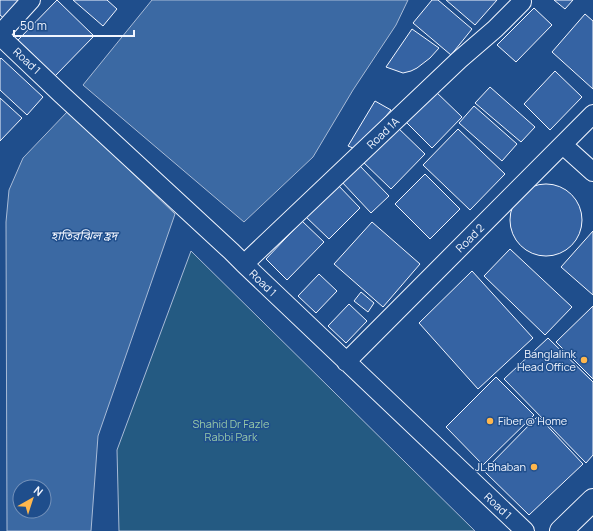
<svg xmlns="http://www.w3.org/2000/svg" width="593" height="531" viewBox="0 0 593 531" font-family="Manrope,'Noto Sans Bengali',sans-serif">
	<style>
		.green { fill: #245a82; stroke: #a8bbd7 }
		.water { fill: #3b69a3; stroke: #a8bbd7; fill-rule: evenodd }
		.building { fill: #3563a3; stroke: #f2f6ff }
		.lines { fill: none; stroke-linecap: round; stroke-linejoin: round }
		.minor-casing { stroke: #f2f6ff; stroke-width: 20 }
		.major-casing { stroke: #f2f6ff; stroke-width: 24 }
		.minor { stroke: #1f4e8c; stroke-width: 18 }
		.major { stroke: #1f4e8c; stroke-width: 22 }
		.poi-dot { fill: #ffb74d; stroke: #1f4e8c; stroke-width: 1.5 }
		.labels { text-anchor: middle; stroke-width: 3; stroke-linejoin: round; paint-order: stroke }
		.street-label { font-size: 11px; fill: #f2f6ff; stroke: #1f4e8c }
		.poi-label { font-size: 11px; fill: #f2f6ff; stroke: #1f4e8c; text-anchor: end }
		.park-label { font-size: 11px; fill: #97c8a6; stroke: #1f4e8c }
		.water-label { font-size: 12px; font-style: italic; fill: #f2f6ff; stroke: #1f4e8c }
	</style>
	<rect width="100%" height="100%" fill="#1f4e8c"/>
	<path class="green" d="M191,251L475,531H119L117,450Z"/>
	<path class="water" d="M152,0H408L396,25L353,90L313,157L244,222L83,85Z
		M68,111L175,214L98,436L91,531H7L6,222L9,190L23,158ZM20,487H44V511H20Z"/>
	<path class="building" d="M0,0H26L6,20L0,15Z
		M57,0L94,36L55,76L18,40Z
		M73,0H107L117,9L103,26Z
		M432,0H438L472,29L451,55L413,23Z
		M446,0H497L475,25Z
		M554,0H573L565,9Z
		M534,8L552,25L516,62L497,45Z
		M585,14L593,21V89L552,52Z
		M412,29L439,48L430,58L417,68L411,71L403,73L386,67Z
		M1,58L43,97L27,115L0,90V59Z
		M555,71L582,97L550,130L524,104Z
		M490,87L535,127L521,142L475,103Z
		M434,90L462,117L432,148L404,120Z
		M0,98L22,118L0,141Z
		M375,101L391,110L358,150L348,146Z
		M474,106L517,144L502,161L459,123Z
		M395,125L425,154L391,189L361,160Z
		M458,129L505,174L470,210L423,165Z
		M358,164L389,196L371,213L341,181Z
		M425,174L460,209L430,239L395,204Z
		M337,184L360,208L329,239L305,216Z
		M510 220a36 36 0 1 1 72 0a36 36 0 1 1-72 0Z
		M302,221L324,242L287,280L266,259Z
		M372,222L420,264L383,307L334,264Z
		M593,231V295L561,267Z
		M510,249L572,307L545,335L484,276Z
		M472,271L533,338L478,389L419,323Z
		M319,274L337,291L316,313L298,296Z
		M361,292L374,303L368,312L354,301Z
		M349,304L367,321L346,343L328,326Z
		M593,306V379L556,342Z
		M548,338L593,382V455L586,463L504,379Z
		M496,377L534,415L483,465L446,427Z
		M538,416L583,464L529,515L484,471Z"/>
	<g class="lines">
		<g class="minor-casing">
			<path id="minor" d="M0,34L31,0
				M0,36L61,94L231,251L244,264L525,531
				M563,145L593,172
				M244,264L459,60L495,29L522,2
				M346,362L593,114"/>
		</g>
		<g class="major-casing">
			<path id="major" d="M561,531L593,500"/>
		</g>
		<use href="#minor" class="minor"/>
		<use href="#major" class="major"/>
	</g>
	<g class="poi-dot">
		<circle cx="584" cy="360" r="4"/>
		<circle cx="490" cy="421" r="4"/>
		<circle cx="534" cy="467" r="4"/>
	</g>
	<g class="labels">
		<g class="street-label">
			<text transform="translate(27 61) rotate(43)" y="4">Road 1</text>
			<text transform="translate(383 133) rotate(-44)" y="4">Road 1A</text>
			<text transform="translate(470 238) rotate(-45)" y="4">Road 2</text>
			<text transform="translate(263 283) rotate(44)" y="4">Road 1</text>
			<text transform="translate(498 506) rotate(43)" y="4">Road 1</text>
		</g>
		<g class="poi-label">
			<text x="576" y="358">Banglalink<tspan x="576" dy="13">Head Office</tspan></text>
			<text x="498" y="425" text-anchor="start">Fiber @ Home</text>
			<text x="526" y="471">JL Bhaban</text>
		</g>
		<g class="park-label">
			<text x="231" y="428">Shahid Dr Fazle<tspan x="231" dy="13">Rabbi Park</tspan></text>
		</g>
		<g class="water-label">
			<text x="84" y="240">হাতিরঝিল হ্রদ</text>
		</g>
	</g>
	<g transform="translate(32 499) rotate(39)"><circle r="19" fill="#1f4e8c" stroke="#7391ba"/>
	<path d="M0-3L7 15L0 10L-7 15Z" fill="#ffb74d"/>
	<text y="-6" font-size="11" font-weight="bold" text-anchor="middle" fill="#f2f6ff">N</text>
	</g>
	<path d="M14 30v6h120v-6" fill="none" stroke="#f2f6ff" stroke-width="2"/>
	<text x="20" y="30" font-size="12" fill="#f2f6ff" stroke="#1f4e8c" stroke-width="3" paint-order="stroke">50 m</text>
</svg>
